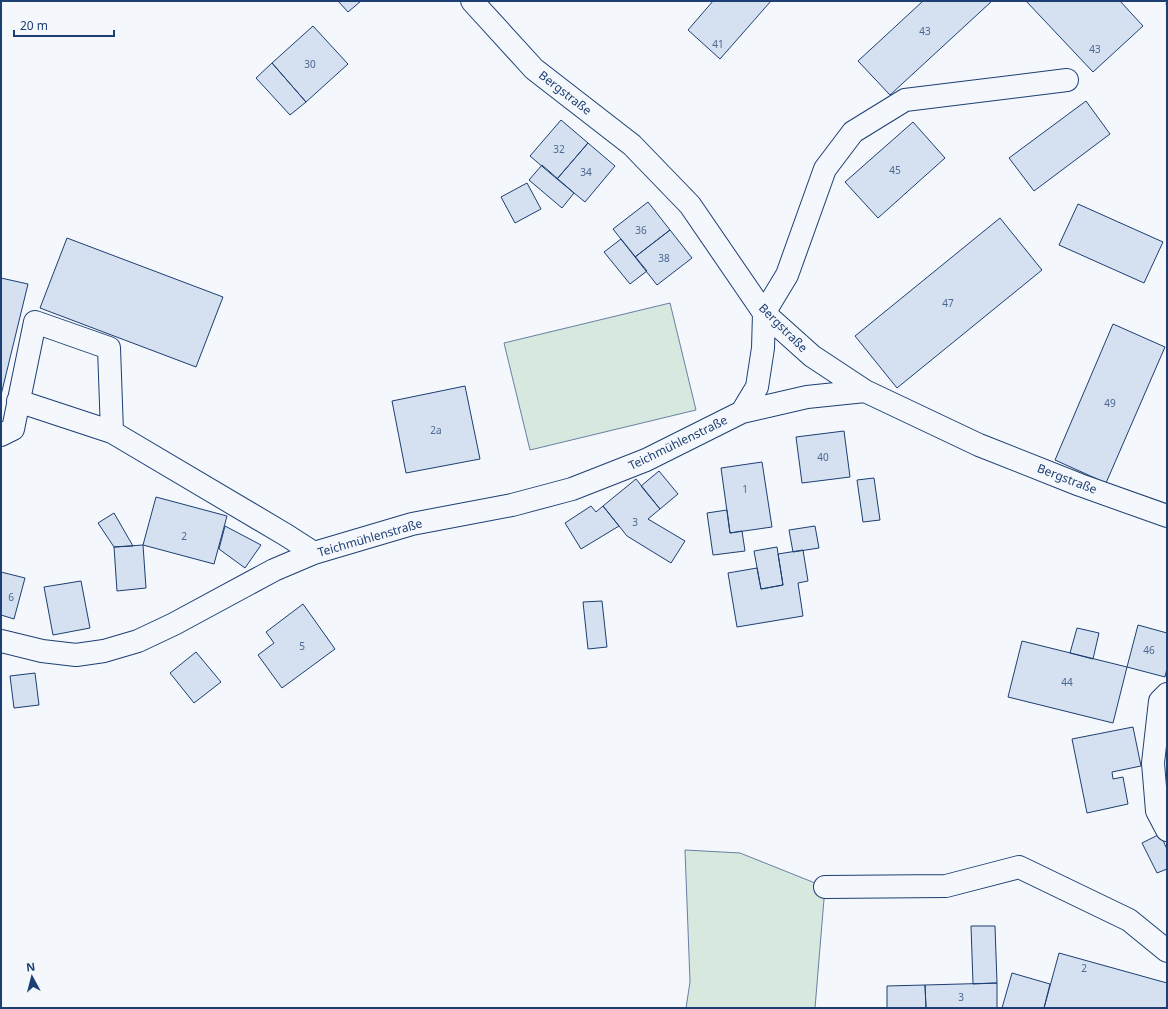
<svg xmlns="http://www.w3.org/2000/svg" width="1168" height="1009" viewBox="0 0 1168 1009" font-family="'Noto Sans',sans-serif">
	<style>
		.green { fill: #d7e8df; stroke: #687fa3 }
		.building { fill: #d5e0f0; stroke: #1d3f73 }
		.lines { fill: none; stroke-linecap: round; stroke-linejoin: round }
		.minor-casing { stroke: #1d3f73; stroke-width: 24 }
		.path { stroke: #5e769c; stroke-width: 2.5; stroke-dasharray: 3 2; stroke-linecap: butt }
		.minor { stroke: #f4f7fb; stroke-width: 22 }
		.labels { text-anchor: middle; stroke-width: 3; stroke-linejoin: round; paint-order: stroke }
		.number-label { font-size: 10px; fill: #4b6792 }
		.street-label { font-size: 12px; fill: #1d3f73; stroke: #f4f7fb }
	</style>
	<rect width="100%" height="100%" fill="#f4f7fb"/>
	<path class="green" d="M670,303L696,410L530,450L504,343Z
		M685,850L740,853L825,887L815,1008H686L690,982Z"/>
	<path class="building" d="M338,1H361L348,12Z
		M713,1H771L720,59L688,30Z
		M923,1H992L890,95L858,61Z
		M1026,1H1120L1143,26L1093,72Z
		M313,26L348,64L306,102L272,63Z
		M272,63L306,102L290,115L256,78Z
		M1086,101L1110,134L1034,191L1009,158Z
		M561,120L588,143L557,179L530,156Z
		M913,122L945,158L878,218L845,182Z
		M588,143L615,166L585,202L557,179Z
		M542,165L574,193L562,208L529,180Z
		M527,183L541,209L515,223L501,197Z
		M648,202L670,230L635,257L613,229Z
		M1078,204L1163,242L1144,283L1059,245Z
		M1000,218L1042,270L897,388L855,336Z
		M670,230L692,258L657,285L635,257Z
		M67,238L223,297L196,367L40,308Z
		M621,239L647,271L630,284L604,252Z
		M1,278L28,284L1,395Z
		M1113,324L1165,347L1106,483L1055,460Z
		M465,386L480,459L406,473L392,401Z
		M844,431L850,477L802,483L796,437Z
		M762,462L772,527L730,533L721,468Z
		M659,471L678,494L660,509L641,486Z
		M874,478L880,520L863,522L857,480Z
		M636,479L660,509L648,519L685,541L671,563L627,536L603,506Z
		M156,497L227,516L214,564L143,545Z
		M591,506L596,512L603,506L619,526L581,549L565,523Z
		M727,510L730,533L742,531L745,551L713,555L707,513Z
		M114,513L133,546L114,547L98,523Z
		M225,526L261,545L245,568L219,549Z
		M815,526L819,548L793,552L789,530Z
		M143,545L146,588L117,591L114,547Z
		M777,547L783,585L761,589L754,551Z
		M803,550L808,581L798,583L803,616L737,627L728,573L757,568L761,589L783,585L778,554Z
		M1,572L25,578L14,619L1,615Z
		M81,581L90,628L53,635L44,587Z
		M602,601L607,647L588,649L583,602Z
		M303,604L335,649L282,688L258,655L274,643L266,632Z
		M1138,625L1167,633V668L1165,677L1127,667Z
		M1077,628L1099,633L1093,659L1070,653Z
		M1022,641L1127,667L1113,723L1008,697Z
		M196,652L221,682L194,703L170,673Z
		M35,673L39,705L14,708L10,676Z
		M1133,727L1141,766L1112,772L1113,779L1123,777L1128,804L1087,813L1072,739Z
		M1160,834L1167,849V869L1157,873L1142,843Z
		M971,926H995L997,983L973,984Z
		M1059,953L1167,983V1008H1044Z
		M1012,973L1050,984L1044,1008H1002Z
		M997,983V1008H926L925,985Z
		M925,985L926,1008H887V986Z"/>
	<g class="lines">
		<g class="minor-casing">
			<path id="minor" d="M472,1L534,69L632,145L690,205L764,313L812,356L865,391L979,445L1080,485L1167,516
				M18,401L112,432L286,535L314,553
				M742,412L757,387L763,348L764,313L787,275L825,169L853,132L905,100L1067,80
				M1,435L13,429L35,322L109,348L112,432
				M1,641L42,651L76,655L104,651L138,641L174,624L274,570L314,553L412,524L512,505L572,489L646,460L742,412L807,397L865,391
				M1167,694L1160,701L1153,763L1157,811L1167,830
				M825,887L946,886L1019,867L1129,920L1167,951"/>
		</g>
		<path class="path" d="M1166,5L1167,4"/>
		<use href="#minor" class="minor"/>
	</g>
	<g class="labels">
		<g class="number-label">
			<text x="925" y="35">43</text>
			<text x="718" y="48">41</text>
			<text x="1095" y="53">43</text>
			<text x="310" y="68">30</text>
			<text x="559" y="153">32</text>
			<text x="895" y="174">45</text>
			<text x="586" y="176">34</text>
			<text x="641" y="234">36</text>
			<text x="664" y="262">38</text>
			<text x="948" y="307">47</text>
			<text x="1110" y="407">49</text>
			<text x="436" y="434">2a</text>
			<text x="823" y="461">40</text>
			<text x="745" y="493">1</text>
			<text x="635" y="526">3</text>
			<text x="184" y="540">2</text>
			<text x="11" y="601">6</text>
			<text x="302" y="650">5</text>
			<text x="1149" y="654">46</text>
			<text x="1067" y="686">44</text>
			<text x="1084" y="972">2</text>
			<text x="961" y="1001">3</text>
		</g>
		<g class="street-label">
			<text transform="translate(565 93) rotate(38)" y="4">Bergstraße</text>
			<text transform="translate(783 328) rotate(45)" y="4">Bergstraße</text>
			<text transform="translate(678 443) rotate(-26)" y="4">Teichmühlenstraße</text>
			<text transform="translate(1067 479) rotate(21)" y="4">Bergstraße</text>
			<text transform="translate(370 538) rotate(-16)" y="4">Teichmühlenstraße</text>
		</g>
	</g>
	<rect width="1168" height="1009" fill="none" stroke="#1d3f73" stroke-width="4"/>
	<g transform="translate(32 977) rotate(353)" stroke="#f4f7fb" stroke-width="3" paint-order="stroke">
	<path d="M0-3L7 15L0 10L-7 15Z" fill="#1d3f73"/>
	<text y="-6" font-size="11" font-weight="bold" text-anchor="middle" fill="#1d3f73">N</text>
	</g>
	<path d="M14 30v6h100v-6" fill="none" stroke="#1d3f73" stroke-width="2"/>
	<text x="20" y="30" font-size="12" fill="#1d3f73" stroke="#f4f7fb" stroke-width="3" paint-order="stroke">20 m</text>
</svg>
